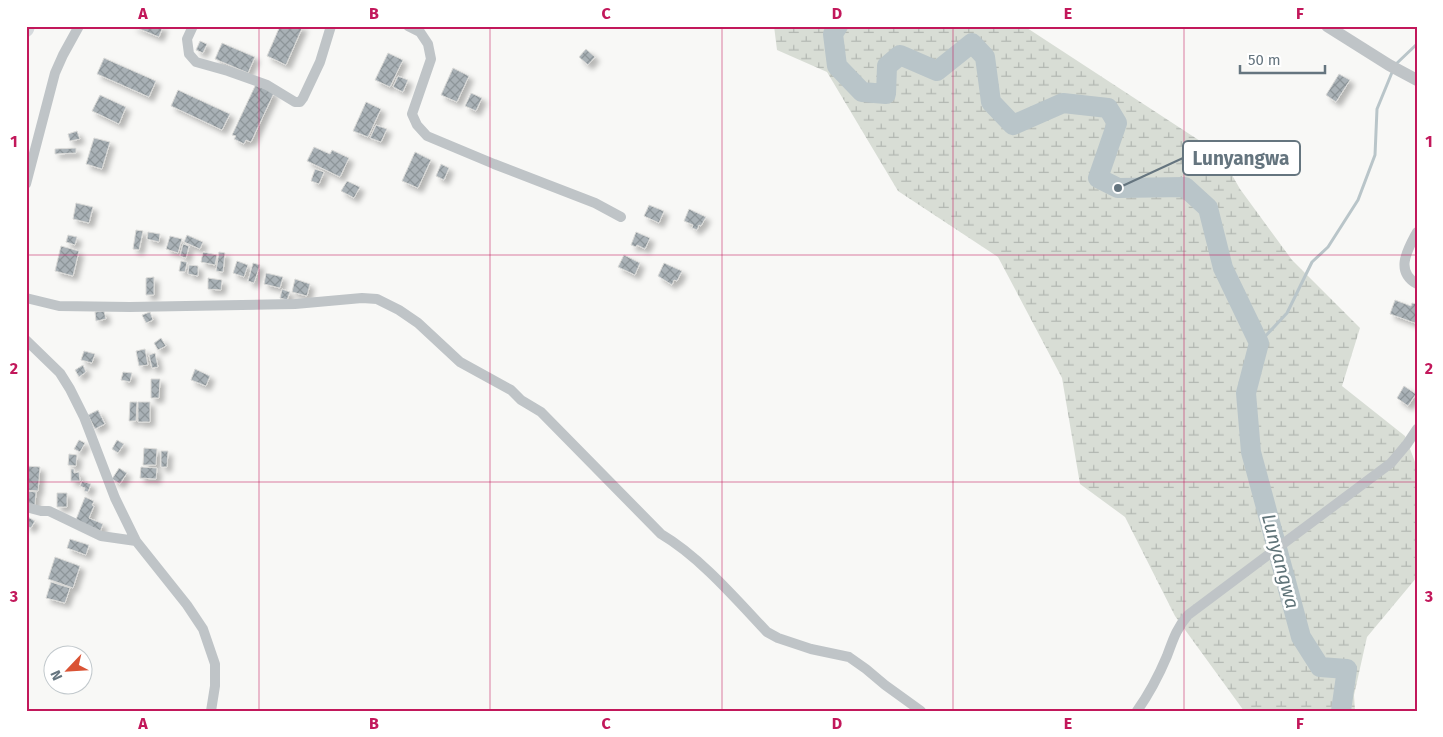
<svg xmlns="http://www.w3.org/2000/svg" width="1443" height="737" viewBox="0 0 1443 737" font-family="'Fira Sans',sans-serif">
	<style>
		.wetland { fill: url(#wetland-marsh) }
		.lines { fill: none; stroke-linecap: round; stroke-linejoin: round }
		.stream { stroke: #b9c5c9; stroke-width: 3 }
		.river { stroke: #b9c5c9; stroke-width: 20 }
		.building { fill: url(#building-cross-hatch); stroke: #dadad8; filter: url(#shadow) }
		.minor { stroke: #bfc4c7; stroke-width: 10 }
		.tertiary { stroke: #bfc4c7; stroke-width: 12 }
		.trunk { stroke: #d6dadd; stroke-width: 16 }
		.grid { fill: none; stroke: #c2185b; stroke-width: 1; stroke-opacity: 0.55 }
		.labels { text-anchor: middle; stroke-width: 5; stroke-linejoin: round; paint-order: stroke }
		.water-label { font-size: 19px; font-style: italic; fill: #607479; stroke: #fff }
		.leader { fill: none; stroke: #65757f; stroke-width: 2 }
		.callout-dot { fill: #65757f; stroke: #fff; stroke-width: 2 }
		.callout { fill: #fff; stroke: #65757f; stroke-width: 2 }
		.callout-label { font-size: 19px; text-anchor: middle; font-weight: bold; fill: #65757f }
		.neatline { fill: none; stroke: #c2185b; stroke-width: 2 }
		.grid-label { font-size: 16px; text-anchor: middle; font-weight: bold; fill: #c2185b }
	</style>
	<defs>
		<pattern id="wetland-marsh" width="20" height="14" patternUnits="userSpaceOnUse" patternTransform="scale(1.25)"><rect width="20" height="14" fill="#d8ddd5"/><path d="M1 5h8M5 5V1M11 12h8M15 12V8" fill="none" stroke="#b3b8b2"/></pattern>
		<pattern id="building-cross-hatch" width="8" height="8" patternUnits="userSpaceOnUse" patternTransform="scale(1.25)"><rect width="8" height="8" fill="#a9b1b6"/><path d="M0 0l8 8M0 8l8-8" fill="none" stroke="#8d9599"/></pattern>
		<filter id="shadow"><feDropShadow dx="4.5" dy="4.5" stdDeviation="2.5" flood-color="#0004"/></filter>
	</defs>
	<rect width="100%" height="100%" fill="#f8f8f6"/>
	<path class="wetland" d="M774,26H1024L1220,154L1240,189L1292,260L1360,328L1342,386L1405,436L1417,467V577L1367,637L1354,695L1355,711H1244L1175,616L1125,517L1080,484L1062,378L998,257L898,191L827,72L777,50Z"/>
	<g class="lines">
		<path class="stream" d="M1396,64L1417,44
			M1259,343L1287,313L1312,262L1328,247L1358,200L1375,155L1377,109L1393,70"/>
		<path class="river" d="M838,26L833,34L837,66L862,92L886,94L887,66L900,55L937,71L972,43L985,57L991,102L1013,125L1063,103L1108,108L1117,123L1098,178L1118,188L1185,187L1208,208L1223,268L1259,343L1246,393L1251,452L1301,637L1320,667L1347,669L1341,711"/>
	</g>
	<path class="building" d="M132,26H163L159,37Z
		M280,26H303L286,65L267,56Z
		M200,41L207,44L203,53L196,50Z
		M222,43L255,57L248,73L215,59Z
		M586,49L595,57L588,65L579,57Z
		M388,53L403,60L390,87L375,80Z
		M104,58L156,81L149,97L97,74Z
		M453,68L469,76L457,102L441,95Z
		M1339,74L1350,80L1336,102L1326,95Z
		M398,76L408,80L403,92L393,87Z
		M256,84L274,93L251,142L246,140L244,144L234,139L236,136L232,135Z
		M178,90L230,114L222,130L171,106Z
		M471,93L482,98L476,111L465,106Z
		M100,95L126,107L119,124L92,111Z
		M366,102L381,109L368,137L353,131Z
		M376,125L387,129L381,142L370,138Z
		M77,131L80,139L70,141L68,134Z
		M94,138L110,142L102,169L86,164Z
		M314,147L330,154L332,150L349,158L340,177L307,161Z
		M76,148V153L55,154V149Z
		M415,152L431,160L418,188L402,181Z
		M441,164L449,168L444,180L436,176Z
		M315,169L324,172L319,184L311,181Z
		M347,181L360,187L354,198L341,191Z
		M76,203L93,207L89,223L73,219Z
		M649,205L664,211L659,223L644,216Z
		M689,209L706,217L701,226L699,225L697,230L692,228L693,225L684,221Z
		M136,230L143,231L139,250L133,249Z
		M148,232L160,234L159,242L147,239Z
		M636,232L650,238L645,249L637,245L636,247L631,245Z
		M68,235L77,237L75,245L66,242Z
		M187,235L203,242L200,249L184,242Z
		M170,236L182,239L178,253L166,249Z
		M183,244L189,246L186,258L180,256Z
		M61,246L79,251L73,276L55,271Z
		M203,252L217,255L215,265L201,262Z
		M219,252L225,253L223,272L216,271Z
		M624,255L640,263L635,275L618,267Z
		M181,261L187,262L185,272L179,271Z
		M237,261L248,265L244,277L233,273Z
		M253,263L260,265L254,283L248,281Z
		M664,263L682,271L677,281L674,280L672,285L658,276Z
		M189,265L198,266V276L188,274Z
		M266,273L283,277L280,288L264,284Z
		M154,277V295H146V278Z
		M208,278L222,280L221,290L208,289Z
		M295,279L310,284L307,296L292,292Z
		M282,289L290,292L287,300L280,298Z
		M1395,300L1411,306L1412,303L1417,304V318L1415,323L1390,314Z
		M104,311L106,319L96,321L95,312Z
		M150,312L153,320L146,323L142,315Z
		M161,338L166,346L158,350L154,343Z
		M145,349L148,365L139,366L136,351Z
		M84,351L95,354L92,363L81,360Z
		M155,353L158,367L152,368L149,355Z
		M83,365L86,372L79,377L75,370Z
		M195,369L210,376L206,386L191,380Z
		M123,372L132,373L130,382L121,380Z
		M151,379H160L159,398H151Z
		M1404,386L1416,394L1408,406L1397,398Z
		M130,402H137L136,421H129Z
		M138,402H150V422H138Z
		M98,410L105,424L95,429L88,415Z
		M79,440L85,443L80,452L74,449Z
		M117,440L124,444L118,453L112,449Z
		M144,448L157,449L156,465H143Z
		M161,451H168L167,467H161Z
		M69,454L77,455L76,466L68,465Z
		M26,466L40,467L38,491L26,490Z
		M141,467L157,468L156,479L140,478Z
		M119,468L127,473L120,484L112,479Z
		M71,469H74V473L79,472L80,481H71Z
		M82,481L91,484L88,492L84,491L85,488L80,486Z
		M26,491L36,492L35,505H26Z
		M57,493H67V507H57Z
		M85,497L94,501L92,505L94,506L89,518L103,524L100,532L75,522Z
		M26,516L35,521L31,528L26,526Z
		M70,539L89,545L86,555L67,548Z
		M55,557L80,566L73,588L48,579Z
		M51,582L70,588L65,603L46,598Z"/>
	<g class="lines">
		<path class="minor" d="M193,26L187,39L189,54L196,62L228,71L267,85L295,102H300L303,98L320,62L331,26
			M408,26L420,32L428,44L431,59L412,114L417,125L427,136L494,164L595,203L621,217
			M26,184L55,73L63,55L79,26
			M1417,232C1408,249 1394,271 1417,284
			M26,298L59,306L130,307L295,304L362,298L377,299L399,310L418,323L460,362L511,390L521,400L541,412L661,534C700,557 736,599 767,632L778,638L811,649L849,657L866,669L885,685L921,711
			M26,340L60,373L70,389L84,417L115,498L136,541L187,605L203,629L215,664V686L211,711
			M26,507L41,511H49L101,536L136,541
			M1137,711C1149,694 1159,675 1167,656C1173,640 1176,629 1188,615L1391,463L1407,444L1417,429"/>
		<path class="tertiary" d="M1327,26L1389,65L1417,80"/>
		<path class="trunk" d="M26,29L27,26"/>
	</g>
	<path class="grid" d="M259,26V711M490,26V711M722,26V711M953,26V711M1184,26V711M26,255H1417M26,482H1417"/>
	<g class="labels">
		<g class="water-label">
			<text transform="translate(1281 561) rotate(75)" y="7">Lunyangwa</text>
		</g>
	</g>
	<path class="leader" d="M1118 188L1183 158"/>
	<circle class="callout-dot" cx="1118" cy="188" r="5"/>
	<rect class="callout" x="1183" y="141" width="117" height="34" rx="5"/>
	<g class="callout-label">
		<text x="1241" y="165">Lunyangwa</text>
	</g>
	<rect width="1443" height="737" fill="none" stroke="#ffffff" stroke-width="55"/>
	<g transform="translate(68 670) rotate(245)"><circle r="24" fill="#ffffff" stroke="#c1c8cc"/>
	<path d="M0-4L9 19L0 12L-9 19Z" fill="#da5335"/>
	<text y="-8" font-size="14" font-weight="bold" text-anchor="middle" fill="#65757f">N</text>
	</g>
	<path d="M1240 65v8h85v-8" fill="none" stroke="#65757f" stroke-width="2.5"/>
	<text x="1248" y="65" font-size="15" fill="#65757f" stroke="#ffffff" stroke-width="4" paint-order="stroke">50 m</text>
	<rect x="28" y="28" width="1388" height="682" class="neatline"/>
	<g class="grid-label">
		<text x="143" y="19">A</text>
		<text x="374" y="19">B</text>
		<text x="606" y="19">C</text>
		<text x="837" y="19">D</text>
		<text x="1068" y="19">E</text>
		<text x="1300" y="19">F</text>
		<text x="14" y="147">1</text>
		<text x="1429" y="147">1</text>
		<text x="14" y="374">2</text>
		<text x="1429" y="374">2</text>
		<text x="14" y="602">3</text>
		<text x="1429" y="602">3</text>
		<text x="143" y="729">A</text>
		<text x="374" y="729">B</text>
		<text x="606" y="729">C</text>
		<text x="837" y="729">D</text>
		<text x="1068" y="729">E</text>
		<text x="1300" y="729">F</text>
	</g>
</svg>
